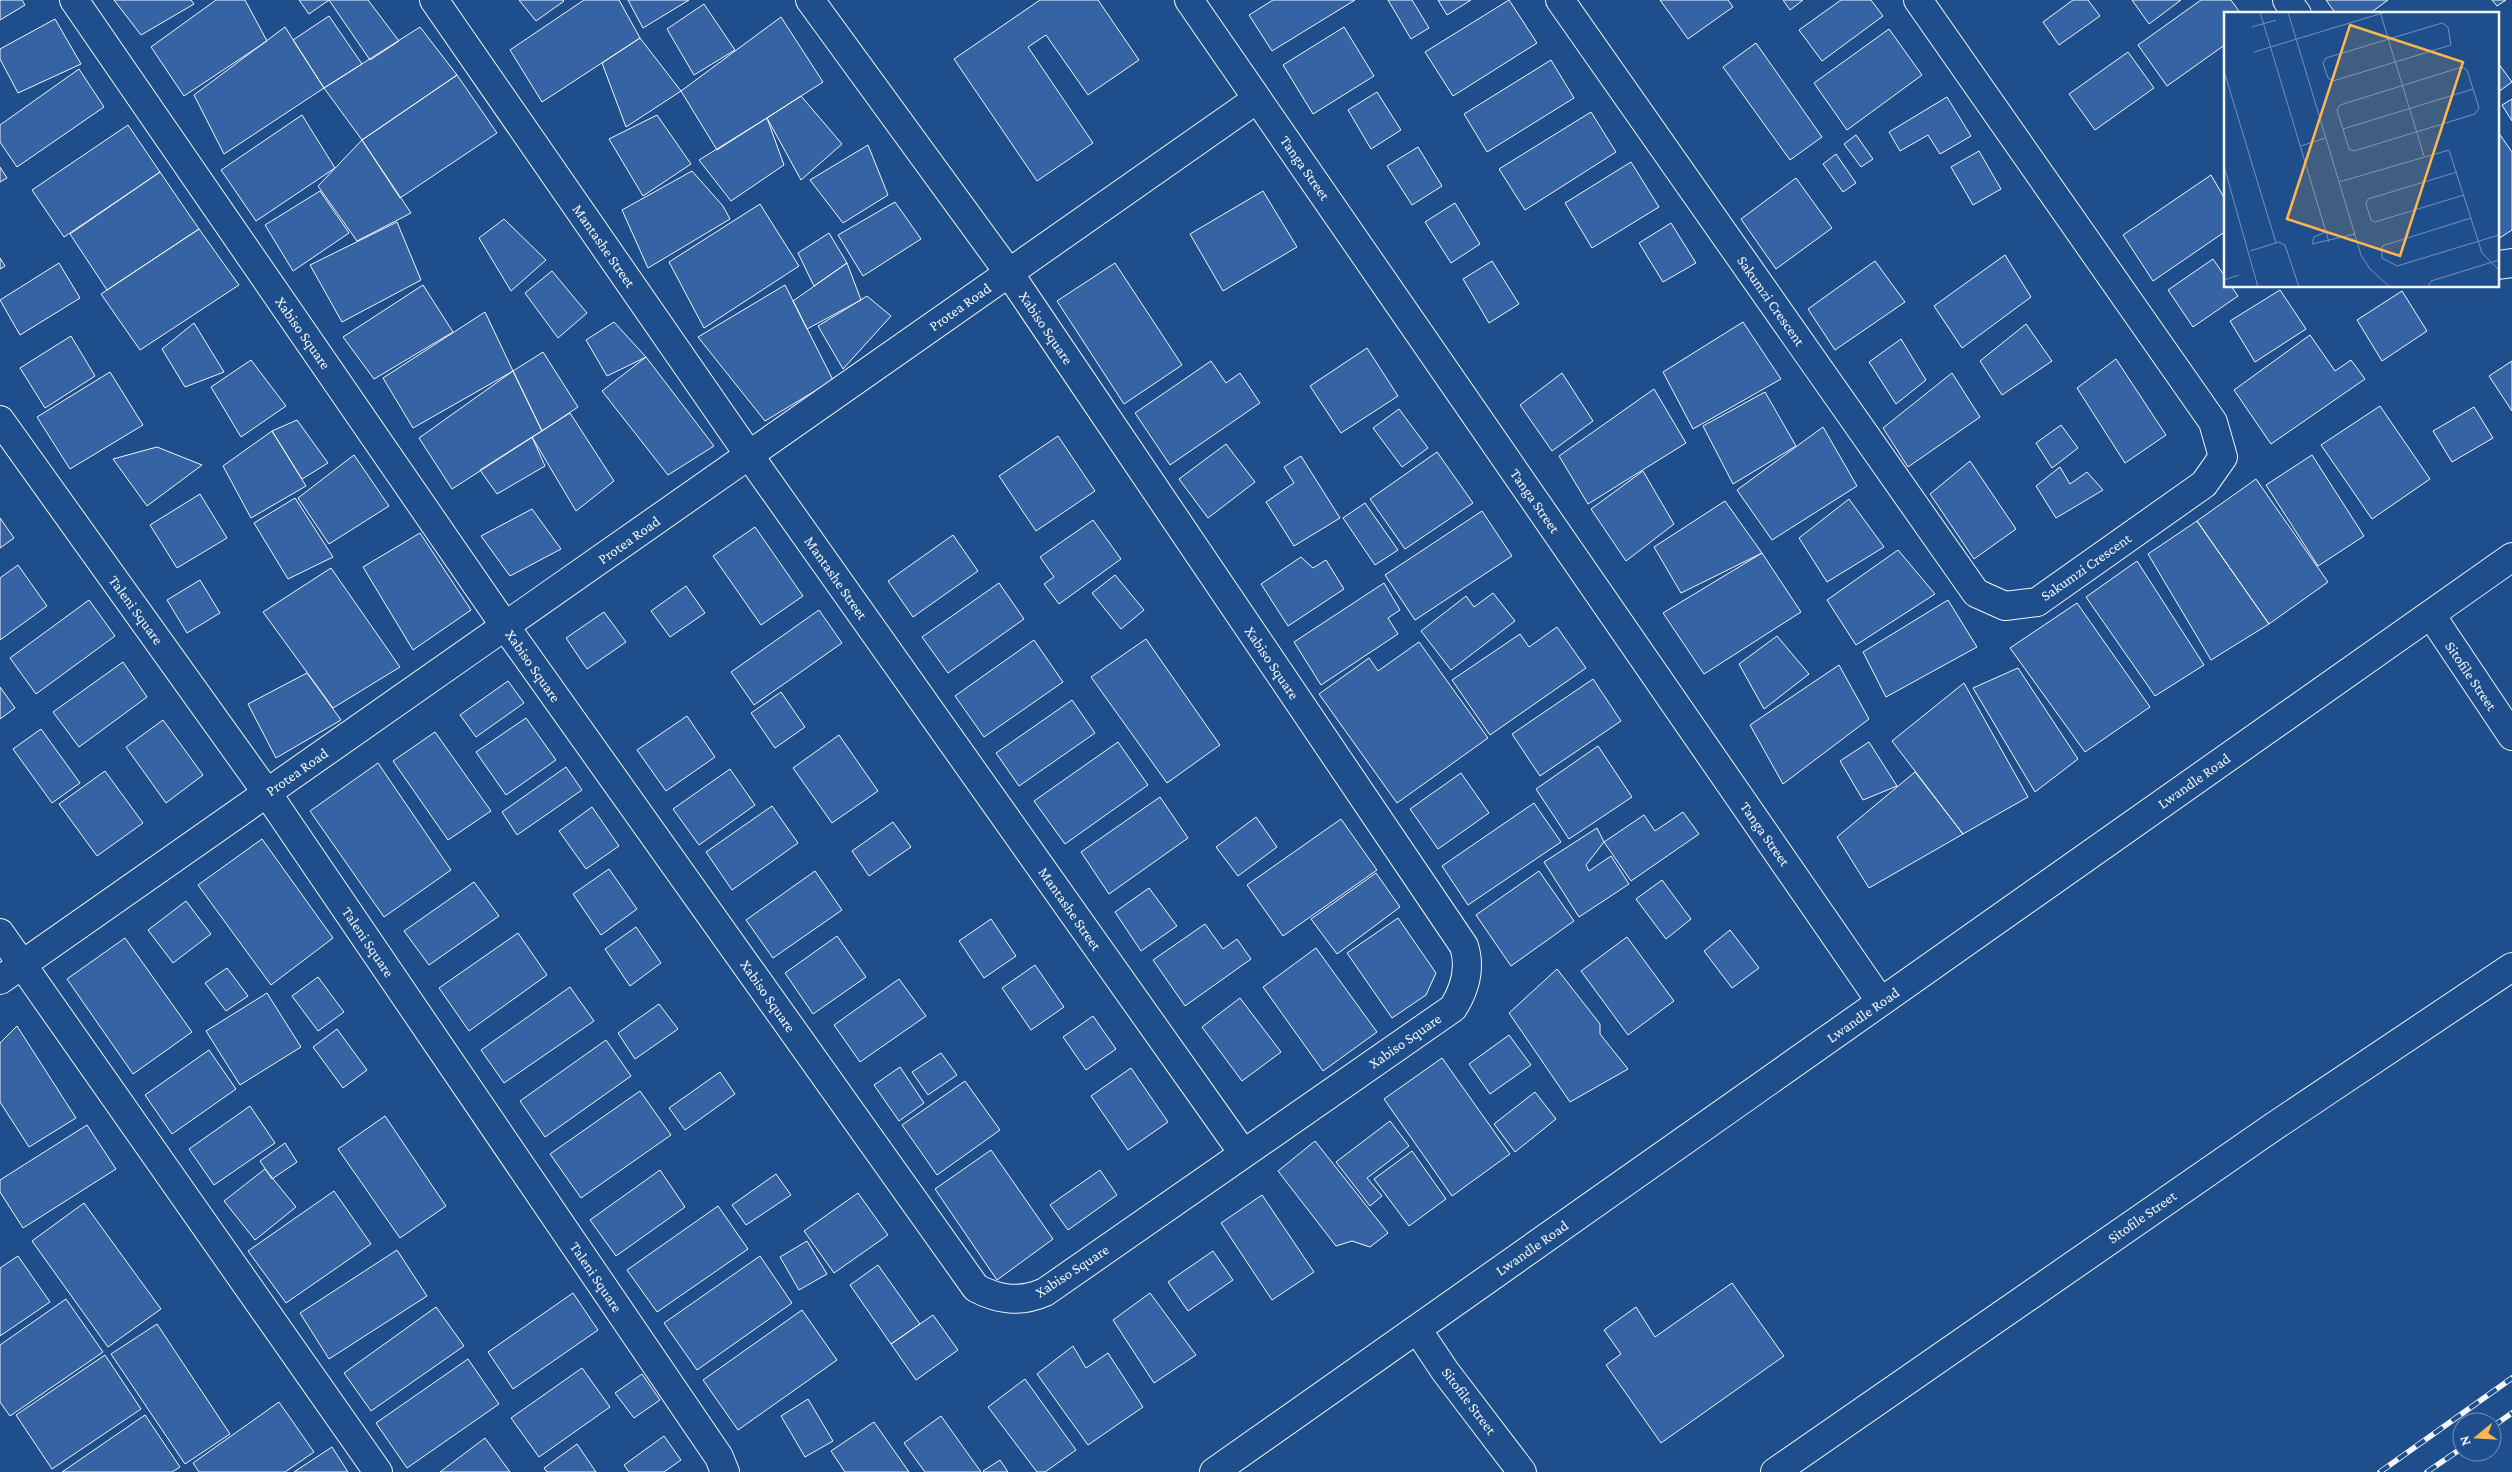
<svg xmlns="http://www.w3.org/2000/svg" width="2512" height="1472" viewBox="0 0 2512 1472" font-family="'Crimson Pro',serif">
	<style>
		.building { fill: #3563a3; stroke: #f2f6ff }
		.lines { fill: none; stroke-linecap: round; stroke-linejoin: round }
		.minor-casing { stroke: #f2f6ff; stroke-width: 30 }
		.minor { stroke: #1f4e8c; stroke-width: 28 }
		.rail-casing { stroke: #f2f6ff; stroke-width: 5.5 }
		.rail { stroke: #1f4e8c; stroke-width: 4; stroke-dasharray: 11; stroke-linecap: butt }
		.labels { text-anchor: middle; stroke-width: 4; stroke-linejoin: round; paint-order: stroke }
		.street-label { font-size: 15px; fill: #f2f6ff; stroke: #1f4e8c }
		.inset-road { fill: none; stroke: #7391ba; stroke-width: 1 }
		.view { fill: #ffb74d; fill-opacity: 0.15; stroke: #ffb74d; stroke-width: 2.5 }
		.inset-edge { fill: none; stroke: #f2f6ff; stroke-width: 2.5 }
	</style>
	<rect width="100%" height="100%" fill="#1f4e8c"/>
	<path class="building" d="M0,0H22L25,5L0,20Z
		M114,0H191L194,4L141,35Z
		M216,0H245L267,41L184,96L151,47Z
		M299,0H329L309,14Z
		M329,0H368L399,41L370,60Z
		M519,0H563L564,1L536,21Z
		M584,0H619L640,38L542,102L510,50Z
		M628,0H689L643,28Z
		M1040,0H1098L1139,60L1088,95L1046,35L1028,47L1093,143L1037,181L954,59Z
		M1273,0H1355L1272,51L1249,15Z
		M1388,0H1412L1429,28L1411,39Z
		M1438,0H1471L1447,15Z
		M1509,0L1537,43L1453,96L1425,52Z
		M1660,0H1728L1733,7L1688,39Z
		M1783,0H1803L1790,10Z
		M1841,0H1871L1883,16L1822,61L1799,30Z
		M2073,0H2088L2100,16L2059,45L2043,22Z
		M2132,0H2181L2149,24Z
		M2201,0H2231L2241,14H2226V44L2167,86L2138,45Z
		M2326,0H2388L2369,14H2336Z
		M2492,0H2506L2497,6Z
		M704,4L735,50L694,75L667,29Z
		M329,16L362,64L324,88L293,40Z
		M781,17L823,82L717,150L681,91Z
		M55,19L81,64L18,93L0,59V49Z
		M285,27L324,88L224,154L194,95Z
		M420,27L457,75L362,140L324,88Z
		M1344,27L1374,76L1313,114L1283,65Z
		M1889,29L1922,75L1847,130L1814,83Z
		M640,38L681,91L626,127L602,63Z
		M1756,43L1822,137L1790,160L1723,67Z
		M2128,52L2154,88L2095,130L2069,94Z
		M1551,60L1574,98L1487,152L1464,114Z
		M2498,63L2512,82L2498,92Z
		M79,69L104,107L17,167L0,142V125Z
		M457,75L497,133L400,198L362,140Z
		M1377,92L1401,130L1371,149L1348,110Z
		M801,96L842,144L801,180L767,118Z
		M1947,97L1971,136L1940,154L1928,135L1900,151L1889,132Z
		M2512,99V121L2502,105Z
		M1591,112L1616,152L1525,210L1499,169Z
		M302,115L335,168L256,221L221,170Z
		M657,115L691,164L643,196L609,139Z
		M767,118L784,165L731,201L699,160Z
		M128,125L160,172L64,237L32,190Z
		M2498,132L2512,152V230L2498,239Z
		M1856,135L1873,159L1861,167L1844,144Z
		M362,140L411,213L357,241L318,186Z
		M868,145L888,195L843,223L810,180Z
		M1418,147L1442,186L1412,205L1387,166Z
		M1979,151L2001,189L1973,205L1951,167Z
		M1836,154L1856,183L1843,192L1823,164Z
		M1631,162L1659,207L1592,248L1565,203Z
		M0,167L7,178L0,182Z
		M692,171L723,206L730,219L648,268L622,210Z
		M160,172L199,229L107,290L70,234Z
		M2211,175L2226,201V231L2153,281L2123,235Z
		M1796,178L1832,228L1776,269L1741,219Z
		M320,191L349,233L293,271L265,225Z
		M1263,191L1297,247L1223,291L1190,234Z
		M895,202L921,239L863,276L838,235Z
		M1455,203L1480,244L1451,263L1425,222Z
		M760,204L799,266L704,328L669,262Z
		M504,219L546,260L511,291L479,238Z
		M397,222L421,280L342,322L310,265Z
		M1671,223L1696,263L1663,282L1639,243Z
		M199,229L239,285L140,350L101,294Z
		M829,233L847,263L814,286L798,253Z
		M2005,255L2031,297L1962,348L1934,306Z
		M0,258L5,266L0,269Z
		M2213,259L2226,278V286H2231L2238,296L2193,327L2168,290Z
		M1492,261L1519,304L1489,323L1463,279Z
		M1875,261L1905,302L1835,350L1808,309Z
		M59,263L80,298L20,335L0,300Z
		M847,263L861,300L807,329L793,301Z
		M1115,263L1182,365L1124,404L1057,301Z
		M552,271L587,313L558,338L525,293Z
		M423,285L453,332L374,379L343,337Z
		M785,285L833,380L765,421L698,337Z
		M2280,290L2306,329L2255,362L2230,321Z
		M2402,291L2427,331L2382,361L2357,320Z
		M867,296L891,316L843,369L818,326Z
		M485,312L513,371L413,428L383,378Z
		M614,322L646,357L607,376L586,340Z
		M1743,322L1781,379L1693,429L1663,372Z
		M194,323L224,372L185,387L162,349Z
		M2026,324L2052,361L2002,395L1980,361Z
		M2310,335L2335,371L2351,360L2365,379L2271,444L2234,390Z
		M71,336L95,376L45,408L20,368Z
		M1901,339L1926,380L1896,404L1869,362Z
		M1367,348L1398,396L1341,433L1310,386Z
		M543,352L578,407L542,431L513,371Z
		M646,357L714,446L668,475L602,391Z
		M2116,359L2166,435L2125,463L2077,388Z
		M251,360L286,406L241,437L211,387Z
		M1211,361L1226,383L1240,373L1260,403L1170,465L1135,413Z
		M2512,361V411L2489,376Z
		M513,371L542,431L452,489L419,438Z
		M110,372L143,425L70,469L37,417Z
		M1562,373L1593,421L1552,451L1520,405Z
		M1952,373L1980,417L1908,467L1883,428Z
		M1654,389L1686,443L1588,504L1559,456Z
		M1765,392L1796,446L1733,484L1703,426Z
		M2380,406L2430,479L2372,519L2321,445Z
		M2474,407L2493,438L2452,462L2433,431Z
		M1399,409L1428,448L1402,467L1373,428Z
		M570,413L614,481L576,511L532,437Z
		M297,420L328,463L302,479L272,431Z
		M2061,425L2078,448L2052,468L2036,443Z
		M1823,427L1857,486L1772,540L1737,490Z
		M272,431L306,486L251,518L223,466Z
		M1058,436L1095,491L1036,531L999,476Z
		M532,437L545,466L497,494L480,470Z
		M1226,444L1255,482L1208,518L1179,479Z
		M157,447L202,465L147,506L113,459Z
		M1437,452L1473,503L1405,549L1370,499Z
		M354,455L389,506L329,544L298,498Z
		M2312,455L2364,536L2318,566L2266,485Z
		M1301,456L1340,518L1294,546L1266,502L1294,483L1284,467Z
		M1970,461L2016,529L1974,559L1930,494Z
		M2060,467L2070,484L2087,472L2103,490L2056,518L2036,486Z
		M1643,471L1674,524L1626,561L1591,509Z
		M2256,479L2328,582L2269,624L2197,521Z
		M200,494L227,538L177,568L150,525Z
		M295,498L333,557L288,579L254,523Z
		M1849,499L1884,547L1827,582L1799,538Z
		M1725,501L1762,553L1681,593L1654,547Z
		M1365,503L1398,550L1375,565L1343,518Z
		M532,509L561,549L510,576L481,536Z
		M1482,511L1512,556L1415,620L1385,575Z
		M0,518L14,538L0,548Z
		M1093,520L1121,559L1059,604L1044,584L1054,577L1040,557Z
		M2197,521L2269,624L2211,660L2148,554Z
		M755,527L803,596L761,625L713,556Z
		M420,533L471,610L413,650L363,567Z
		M953,535L978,571L913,617L888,581Z
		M1898,550L1935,594L1856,645L1827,600Z
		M1762,553L1801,612L1704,674L1663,613Z
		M1301,557L1313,568L1326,560L1344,589L1288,626L1261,584Z
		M2137,561L2204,665L2155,696L2086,597Z
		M18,565L47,606L0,640V578Z
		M331,568L400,667L333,708L263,612Z
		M1115,575L1144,610L1121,629L1092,593Z
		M200,580L220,613L187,633L167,600Z
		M999,583L1024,619L948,673L922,637Z
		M1384,583L1400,610L1388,618L1398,634L1321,685L1294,642Z
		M686,586L705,613L670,637L651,611Z
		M1493,593L1515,621L1451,670L1421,631L1466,596L1474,607Z
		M89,600L115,636L36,694L10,658Z
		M1948,600L1977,647L1886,697L1863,652Z
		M2077,603L2150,707L2085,752L2010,648Z
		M819,610L842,643L754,705L731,672Z
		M604,612L626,642L587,669L566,638Z
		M1557,627L1586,668L1490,735L1452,680L1520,634L1529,647Z
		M1777,636L1809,674L1764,709L1739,664Z
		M1146,639L1220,745L1167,783L1091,677Z
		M1034,640L1063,682L984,737L955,696Z
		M1419,642L1488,738L1397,803L1319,694L1369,658L1378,671Z
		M123,662L147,697L79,747L53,712Z
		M1839,665L1869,719L1783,784L1750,725Z
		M2018,668L2078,759L2035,792L1973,688Z
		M307,673L341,720L276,758L248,704Z
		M1593,679L1621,721L1540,776L1512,734Z
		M508,681L524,703L476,737L460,715Z
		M1964,683L2028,797L1963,834L1892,741Z
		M0,687L15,708L0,719Z
		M781,692L805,727L775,748L751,713Z
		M1072,700L1095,733L1019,786L996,753Z
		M687,716L715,757L666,791L637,750Z
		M526,718L556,760L506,795L476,752Z
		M163,720L203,775L166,803L126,747Z
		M41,729L80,783L52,803L13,749Z
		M435,732L491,811L448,840L393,761Z
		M839,735L878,791L832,823L793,768Z
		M1118,742L1148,785L1065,844L1034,801Z
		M1869,742L1897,786L1863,800L1840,761Z
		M1598,746L1632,797L1569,839L1536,789Z
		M378,763L451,870L384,917L310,811Z
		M566,767L582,790L517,835L502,812Z
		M730,769L755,805L699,845L673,809Z
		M105,771L143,823L97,856L59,804Z
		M1915,772L1963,834L1869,888L1837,837Z
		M1461,773L1489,813L1438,849L1410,809Z
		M1160,797L1188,838L1109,894L1081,852Z
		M1534,803L1561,842L1468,905L1442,866Z
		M772,806L798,843L732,890L706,852Z
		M592,807L619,846L586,869L559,831Z
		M1683,812L1699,834L1631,881L1604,842L1644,815L1655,831Z
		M1256,817L1277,847L1238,876L1216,847Z
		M1341,819L1377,870L1283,936L1247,885Z
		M893,822L911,847L869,876L852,851Z
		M1597,828L1604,842L1586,865L1589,871L1611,856L1629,884L1579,917L1544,862Z
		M262,839L333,938L271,985L198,885Z
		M609,869L637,909L601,935L573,894Z
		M815,871L842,910L773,958L746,920Z
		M1539,871L1574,921L1511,966L1476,915Z
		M1376,873L1400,907L1337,954L1311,919Z
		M1662,880L1691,919L1666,939L1636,899Z
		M474,882L499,916L429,965L404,931Z
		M1149,888L1177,926L1141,951L1115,912Z
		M186,901L211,934L173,963L148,930Z
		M1398,918L1436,973L1426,995L1392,1018L1347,953Z
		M991,919L1016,956L984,978L959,941Z
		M1205,924L1223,949L1237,939L1251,959L1185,1006L1153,960Z
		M636,927L661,963L630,986L605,949Z
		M1730,930L1759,968L1732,988L1704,951Z
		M518,933L547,975L469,1031L439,988Z
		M837,936L866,977L813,1014L785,973Z
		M1627,937L1674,1001L1628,1035L1581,971Z
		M125,938L192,1032L133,1074L67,979Z
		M1316,948L1377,1032L1323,1071L1263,987Z
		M1035,965L1064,1007L1031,1030L1002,988Z
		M227,968L248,996L226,1011L205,983Z
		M1557,969L1600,1024V1034L1628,1069L1570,1102L1509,1013Z
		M318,977L344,1012L318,1031L292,996Z
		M899,979L926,1016L860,1062L834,1025Z
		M570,987L594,1021L504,1083L481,1050Z
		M267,993L301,1047L240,1085L206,1031Z
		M1240,998L1281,1052L1242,1081L1202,1027Z
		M659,1004L678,1029L635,1059L618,1033Z
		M1093,1016L1116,1049L1086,1070L1063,1037Z
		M17,1026L76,1118L29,1147L0,1102V1043Z
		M337,1029L367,1070L343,1088L313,1047Z
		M1509,1035L1531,1065L1490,1094L1469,1064Z
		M606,1040L631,1076L545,1137L520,1101Z
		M209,1050L236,1089L172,1134L145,1095Z
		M941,1053L957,1075L928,1095L912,1072Z
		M1442,1058L1510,1154L1452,1196L1384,1099Z
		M900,1067L924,1103L899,1121L874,1085Z
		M1131,1068L1168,1122L1128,1150L1091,1096Z
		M720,1072L735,1094L685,1130L669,1108Z
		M965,1081L1000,1130L937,1175L902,1125Z
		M640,1091L671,1135L581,1198L550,1154Z
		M1535,1092L1556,1119L1515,1152L1494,1124Z
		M250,1106L275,1143L214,1185L189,1149Z
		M385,1116L446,1206L400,1238L338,1149Z
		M1390,1121L1409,1146L1367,1178L1382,1196L1370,1206L1336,1162Z
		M87,1125L116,1169L23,1228L0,1192V1180Z
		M1315,1141L1388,1233L1370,1247L1352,1241L1336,1246L1278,1171Z
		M285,1143L297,1162L272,1179L260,1161Z
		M991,1150L1053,1239L997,1280L935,1189Z
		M1412,1151L1446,1199L1409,1226L1374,1179Z
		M265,1169L296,1207L255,1240L224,1201Z
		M660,1170L685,1207L616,1256L590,1220Z
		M1100,1170L1117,1195L1068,1230L1050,1205Z
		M776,1174L791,1195L746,1225L732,1205Z
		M334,1191L371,1244L286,1303L248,1251Z
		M858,1193L888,1235L834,1273L804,1231Z
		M1262,1195L1314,1272L1272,1300L1221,1223Z
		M84,1203L161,1309L108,1347L32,1241Z
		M718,1206L748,1249L657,1312L627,1270Z
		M807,1241L827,1274L799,1290L780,1257Z
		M397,1250L427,1296L329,1359L300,1313Z
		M1213,1251L1233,1280L1188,1311L1168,1282Z
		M18,1256L50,1302L0,1336V1268Z
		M760,1256L792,1303L697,1370L664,1323Z
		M878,1265L920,1324L891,1344L850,1285Z
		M1732,1283L1784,1356L1661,1443L1606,1365L1621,1354L1604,1330L1636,1307L1655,1337Z
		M573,1293L598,1330L513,1389L488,1352Z
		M1150,1293L1196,1355L1154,1383L1113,1320Z
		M66,1299L103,1352L10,1416L0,1402V1345Z
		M436,1307L464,1346L371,1411L344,1373Z
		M802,1310L837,1360L738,1430L703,1380Z
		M933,1315L958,1350L916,1380L891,1344Z
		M157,1324L230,1434L185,1464L111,1354Z
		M1073,1346L1086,1368L1108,1353L1143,1407L1088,1445L1037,1374Z
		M105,1355L141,1409L52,1469L16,1415Z
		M468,1359L499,1404L407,1468L376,1423Z
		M582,1368L610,1407L539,1457L511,1418Z
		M642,1374L660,1400L634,1418L615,1393Z
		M1025,1379L1076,1450L1045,1472H1037L988,1407Z
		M808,1399L833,1441L805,1457L781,1416Z
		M279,1402L314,1452L285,1472H199L193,1463Z
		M145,1415L180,1467L172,1472H62Z
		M941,1416L981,1472H925L904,1443Z
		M874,1422L909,1472H845L831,1451Z
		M664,1436L681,1460L664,1472H629L624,1465Z
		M485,1438L510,1472H440Z
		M577,1444L596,1472H547L544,1468Z
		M332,1447L348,1472H294Z
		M1000,1460L1008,1472H984L983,1471Z"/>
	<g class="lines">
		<g class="minor-casing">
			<path id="minor" d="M74,0L505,626L976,1288C999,1300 1020,1303 1045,1292L1453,1008C1465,989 1471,968 1464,946L1009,273L810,0
				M434,0L749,455L1243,1153
				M1189,0L1881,1002
				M1560,0L1976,593L2005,606L2037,602L2204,484L2223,457L2213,422L1918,0
				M2287,0L2297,14
				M2498,265L2512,263
				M0,420L267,793L719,1457L725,1472
				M2431,615L2512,736
				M0,933L378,1472
				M0,980L1257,99
				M1417,1329L1445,1371L1522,1472
				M1214,1472L2512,557
				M1775,1472L2273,1127L2512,967"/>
		</g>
		<use href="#minor" class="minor"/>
		<g class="rail-casing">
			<path id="rail" d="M2492,1427L2512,1413
				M2380,1472L2512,1378
				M2427,1472L2462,1448"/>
		</g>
		<use href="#rail" class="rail"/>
	</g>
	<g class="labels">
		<g class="street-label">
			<text transform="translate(1305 168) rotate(55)" y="5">Tanga Street</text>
			<text transform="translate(604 246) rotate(55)" y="5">Mantashe Street</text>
			<text transform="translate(1771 301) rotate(55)" y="5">Sakumzi Crescent</text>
			<text transform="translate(960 307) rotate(-35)" y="5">Protea Road</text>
			<text transform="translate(1046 328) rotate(56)" y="5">Xabiso Square</text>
			<text transform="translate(303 333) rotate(55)" y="5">Xabiso Square</text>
			<text transform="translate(1535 501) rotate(55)" y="5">Tanga Street</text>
			<text transform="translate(629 540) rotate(-35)" y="5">Protea Road</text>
			<text transform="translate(2086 567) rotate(-35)" y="5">Sakumzi Crescent</text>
			<text transform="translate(836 578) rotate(55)" y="5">Mantashe Street</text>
			<text transform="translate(136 610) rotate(54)" y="5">Taleni Square</text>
			<text transform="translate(1272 663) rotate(56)" y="5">Xabiso Square</text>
			<text transform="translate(533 666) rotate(55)" y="5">Xabiso Square</text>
			<text transform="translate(2471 676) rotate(56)" y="5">Sitofile Street</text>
			<text transform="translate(297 772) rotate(-35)" y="5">Protea Road</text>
			<text transform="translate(2194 781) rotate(-35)" y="5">Lwandle Road</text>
			<text transform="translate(1765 834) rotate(55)" y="5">Tanga Street</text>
			<text transform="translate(1070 909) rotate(55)" y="5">Mantashe Street</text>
			<text transform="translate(368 942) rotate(56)" y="5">Taleni Square</text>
			<text transform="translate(768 996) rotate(55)" y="5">Xabiso Square</text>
			<text transform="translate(1863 1015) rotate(-35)" y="5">Lwandle Road</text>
			<text transform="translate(1405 1041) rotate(-35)" y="5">Xabiso Square</text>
			<text transform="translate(2142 1217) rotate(-35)" y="5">Sitofile Street</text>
			<text transform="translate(1532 1248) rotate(-35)" y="5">Lwandle Road</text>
			<text transform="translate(1072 1271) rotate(-33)" y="5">Xabiso Square</text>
			<text transform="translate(596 1277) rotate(56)" y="5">Taleni Square</text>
			<text transform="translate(1469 1401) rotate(53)" y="5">Sitofile Street</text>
		</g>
	</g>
	<g transform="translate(2224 12)">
		<rect width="275" height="275" fill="#1f4e8c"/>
		<path class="inset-road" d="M36,0L105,230M64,0L137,243L146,257L166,275M156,0L200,144M218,11L224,15L227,33L109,69L104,66L99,51L102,46ZM28,15L52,8M30,40L162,0M238,55L243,58L255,96L251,102L130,139L125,137L113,98L116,93ZM0,59L52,231M119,117L249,77M77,134L101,126M0,154L34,275M233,160L144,187L142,192L147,208L151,210L240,183M115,170L225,138L258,241L275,258M247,206L158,234V246L173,254L275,223M102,220L90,225L88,232L131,222M26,239L55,230L61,233L75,275M0,268L15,263M204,275L207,269L275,248"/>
		<path class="view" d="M126,13L239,50L176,244L63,207Z"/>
		<rect width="275" height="275" class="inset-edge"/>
	</g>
	<g transform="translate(2477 1437) rotate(252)"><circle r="24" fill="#1f4e8c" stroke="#7391ba"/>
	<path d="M0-4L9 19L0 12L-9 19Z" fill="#ffb74d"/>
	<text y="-8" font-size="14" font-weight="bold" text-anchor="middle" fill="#f2f6ff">N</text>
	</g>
</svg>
